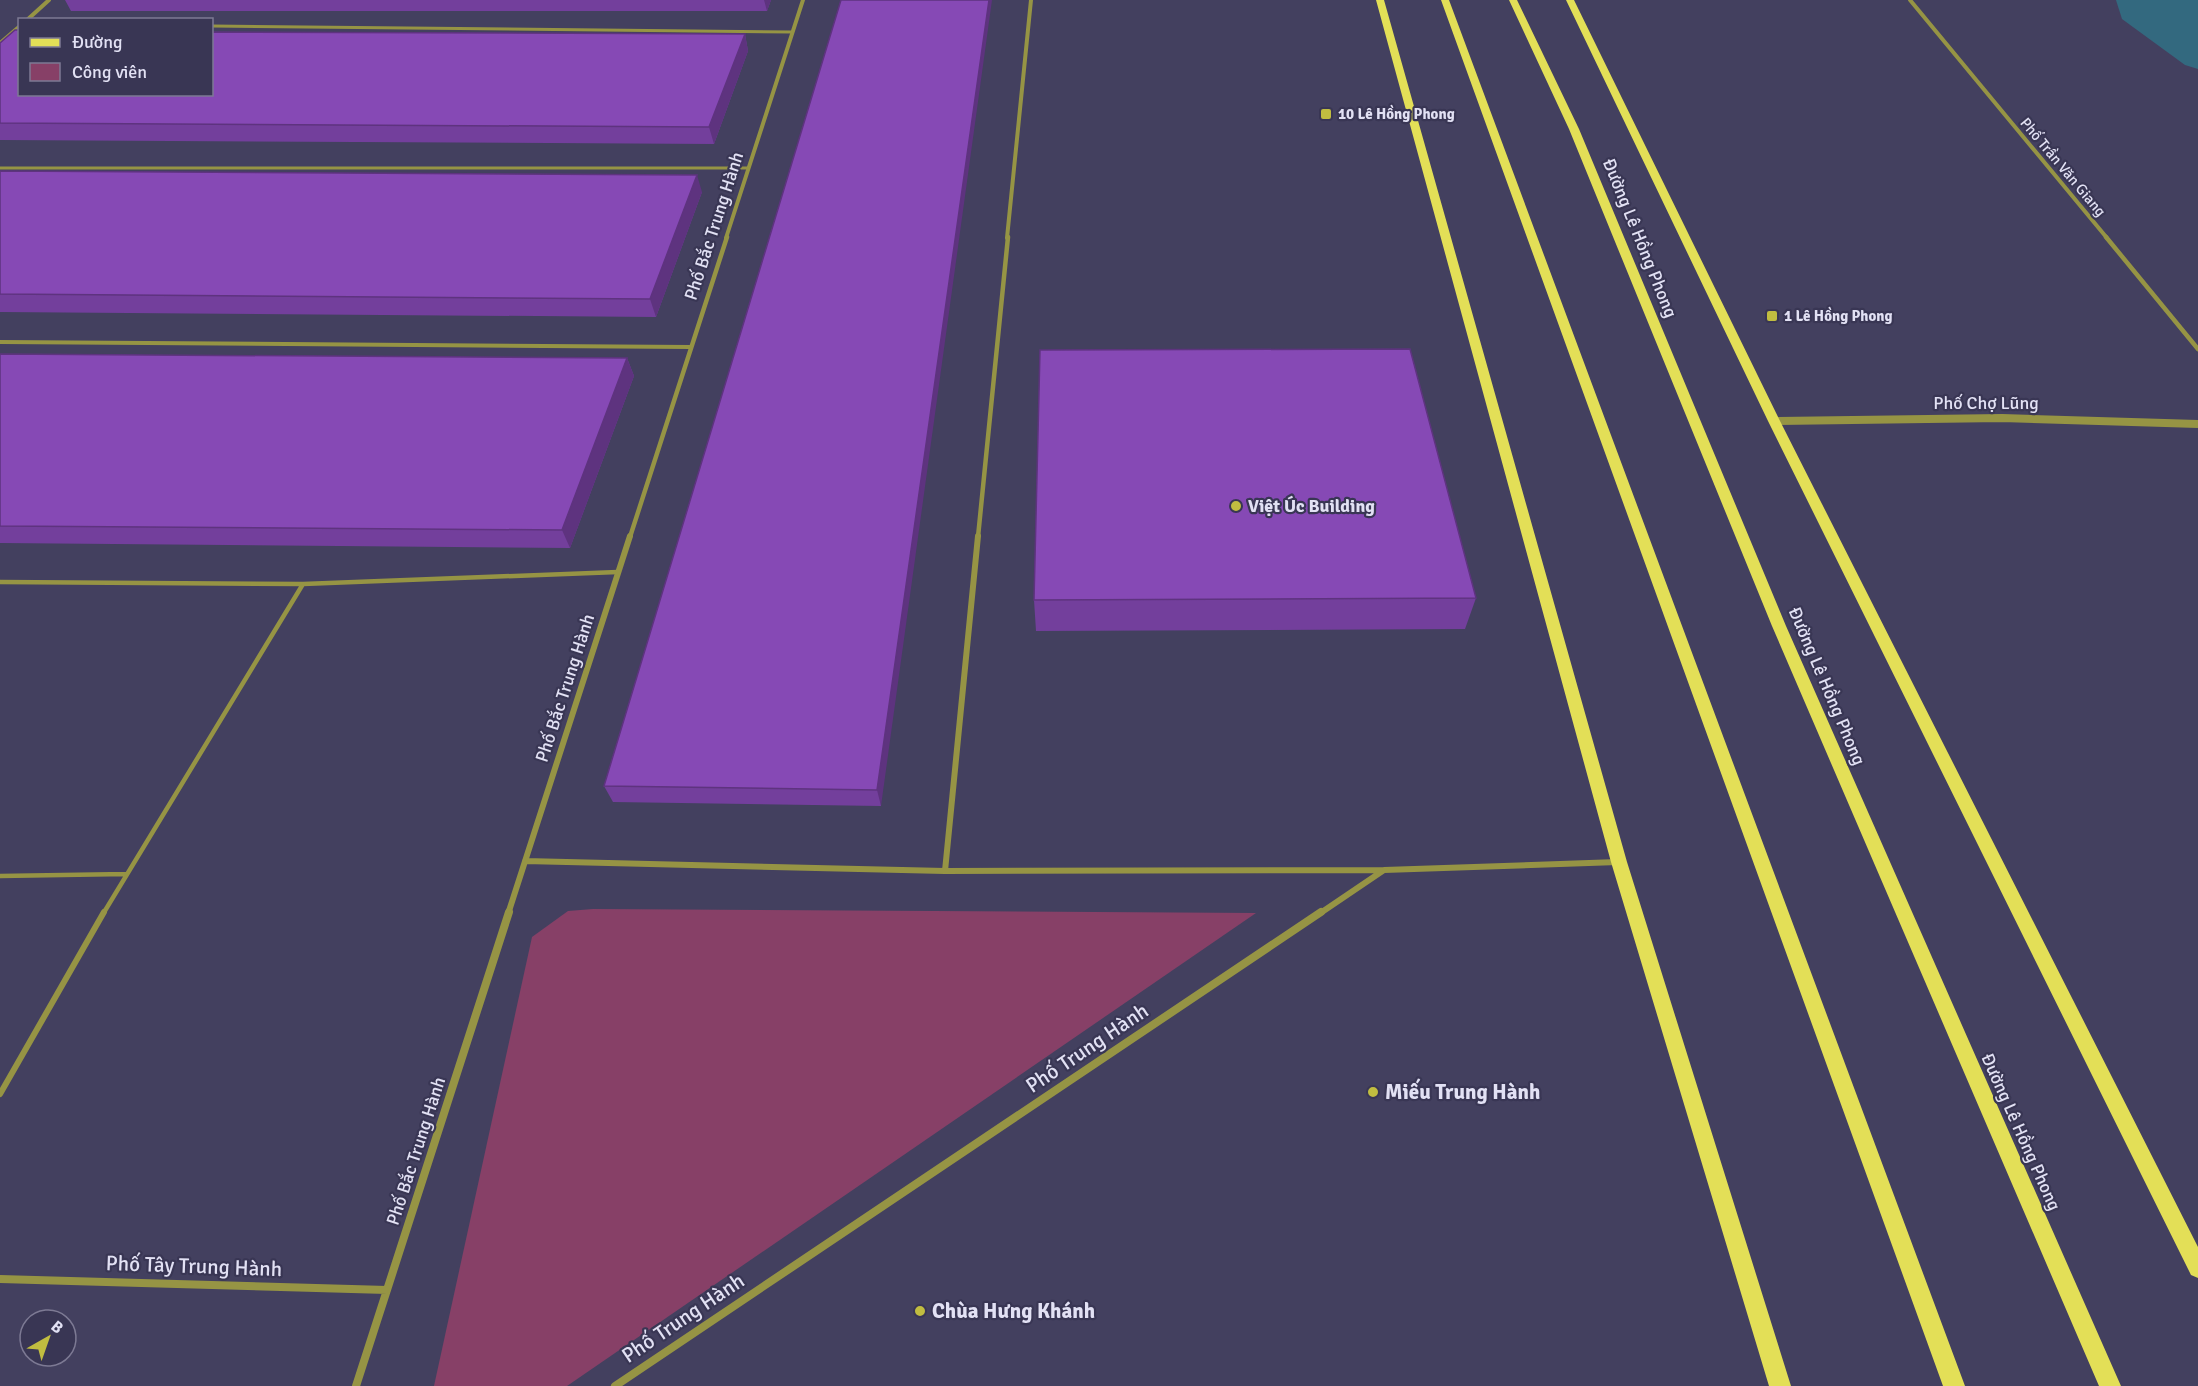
<svg xmlns="http://www.w3.org/2000/svg" width="2198" height="1386" viewBox="0 0 2198 1386" font-family="Signika,sans-serif">
	<style>
		.green { fill: #874067 }
		.water { fill: #33697f }
		.lines { fill: none; stroke-linecap: round; stroke-linejoin: round }
		.service-far3 { stroke: #969444; stroke-width: 3 }
		.service-far2 { stroke: #969444; stroke-width: 4 }
		.service-far1 { stroke: #969444; stroke-width: 4.5 }
		.service { stroke: #969444; stroke-width: 6 }
		.minor-far3 { stroke: #969444; stroke-width: 4 }
		.minor-far2 { stroke: #969444; stroke-width: 4.5 }
		.minor-far1 { stroke: #969444; stroke-width: 6 }
		.minor { stroke: #969444; stroke-width: 8 }
		.tertiary { stroke: #969444; stroke-width: 8 }
		.primary { fill: #e3df57; fill-rule: evenodd }
		.wall { fill: #733f9c }
		.shaded-wall { fill: #5e337f }
		.building { fill: #8649b5; stroke: #5e337f; stroke-width: 1.5 }
		.poi-dot { fill: #c1bd40; stroke: #393654; stroke-width: 2 }
		.labels { text-anchor: middle; stroke-width: 4.5; stroke-linejoin: round; paint-order: stroke }
		.far-poi-label { font-size: 15px; font-weight: bold; fill: #e2e1f4; stroke: #393654; text-anchor: start }
		.far-street-label { font-size: 15px; fill: #e2e1f4; stroke: #393654 }
		.street-label { font-size: 18px; fill: #e2e1f4; stroke: #393654 }
		.poi-label { font-size: 18px; font-weight: bold; fill: #e2e1f4; stroke: #393654; text-anchor: start }
		.near-street-label { font-size: 21px; fill: #e2e1f4; stroke: #393654 }
		.near-poi-label { font-size: 21px; font-weight: bold; fill: #e2e1f4; stroke: #393654; text-anchor: start }
	</style>
	<rect width="100%" height="100%" fill="#43405f"/>
	<path class="green" d="M593,909L1256,913L567,1386H434L532,937L568,911Z"/>
	<path class="water" d="M2116,0H2198V69L2185,65L2122,19Z"/>
	<g class="lines">
		<path class="service-far3" d="M212,26L792,32
			M0,168H748"/>
		<path class="service-far2" d="M0,342L691,347"/>
		<path class="service-far1" d="M0,582L303,584L618,572
			M0,876L126,874
			M103,914L303,584"/>
		<path class="service" d="M0,1094L104,912"/>
		<path class="minor-far3" d="M1910,0L2107,238
			M27,20L49,0
			M0,43L20,26
			M726,238L803,0
			M1007,238L1031,0"/>
		<path class="minor-far2" d="M2106,237L2198,349
			M630,537L727,237
			M978,537L1008,237"/>
		<path class="minor-far1" d="M525,861L945,871L1384,870
			M945,871L978,536
			M508,914L630,536
			M1319,914L1384,870L1618,862"/>
		<path class="minor" d="M0,1279L387,1290
			M356,1386L509,912
			M615,1386L1321,912"/>
		<path class="tertiary" d="M1774,421L2002,418L2198,424"/>
		<path class="primary" d="M1376,0H1384L1627,862L1791,1386H1769L1611,862Z
			M1441,0H1449L1965,1386H1943Z
			M1509,0H1517L1579,129L1786,626L2121,1386H2099L1772,626L1569,129Z
			M1566,0H1574L1780,421L2198,1247V1278L2191,1275L1768,421Z"/>
	</g>
	<path class="wall" d="M65,0H771L767,11H71Z
		M841,0L881,806L613,802L604,786Z
		M745,34L748,51L714,144L0,140V43Z
		M0,171L702,192L656,317L0,312Z
		M0,354L627,358L634,376L570,548L0,543Z
		M1476,598L1465,629L1036,631L1034,600Z"/>
	<path class="shaded-wall" d="M764,0H771L767,11Z
		M989,0H992L881,806L877,790Z
		M745,34L748,51L714,144L709,127Z
		M697,175L702,192L656,317L650,299Z
		M627,358L634,376L570,548L562,530Z"/>
	<path class="building" d="M841,0H989L877,790L604,786Z
		M15,30H20V94H212V32L745,34L709,127L0,123V43Z
		M0,171L697,175L650,299L0,294Z
		M1410,349L1476,598L1034,600L1040,350Z
		M0,354L627,358L562,530L0,526Z"/>
	<g class="poi-dot">
		<rect x="1320" y="108" width="12" height="12" rx="3"/>
		<rect x="1766" y="310" width="12" height="12" rx="3"/>
		<circle cx="1236" cy="506" r="6"/>
		<circle cx="1373" cy="1092" r="6"/>
		<circle cx="920" cy="1311" r="6"/>
	</g>
	<g class="labels">
		<g class="far-poi-label">
			<text x="1338" y="119">10 Lê Hồng Phong</text>
			<text x="1784" y="321">1 Lê Hồng Phong</text>
		</g>
		<g class="far-street-label">
			<text transform="translate(2063 167) rotate(50)" y="5">Phố Trần Văn Giang</text>
		</g>
		<g class="street-label">
			<text transform="translate(714 226) rotate(-72)" y="6">Phố Bắc Trung Hành</text>
			<text transform="translate(1640 238) rotate(68)" y="6">Đường Lê Hồng Phong</text>
			<text x="1986" y="409">Phố Chợ Lũng</text>
			<text transform="translate(1827 686) rotate(67)" y="6">Đường Lê Hồng Phong</text>
			<text transform="translate(565 688) rotate(-72)" y="6">Phố Bắc Trung Hành</text>
			<text transform="translate(2021 1132) rotate(66)" y="6">Đường Lê Hồng Phong</text>
			<text transform="translate(416 1151) rotate(-72)" y="6">Phố Bắc Trung Hành</text>
		</g>
		<g class="poi-label">
			<text x="1248" y="512">Việt Úc Building</text>
		</g>
		<g class="near-street-label">
			<text transform="translate(1087 1048) rotate(-34)" y="7">Phố Trung Hành</text>
			<text transform="translate(194 1266) rotate(2)" y="7">Phố Tây Trung Hành</text>
			<text transform="translate(683 1318) rotate(-34)" y="7">Phố Trung Hành</text>
		</g>
		<g class="near-poi-label">
			<text x="1385" y="1099">Miếu Trung Hành</text>
			<text x="932" y="1318">Chùa Hưng Khánh</text>
		</g>
	</g>
	<rect x="18" y="18" width="195" height="78" fill="#393654" stroke="#7d7a94" stroke-width="1.5"/>
	<rect x="30" y="38" width="30" height="9" fill="#e3df57" stroke="#7d7a94" stroke-width="1.5"/>
	<text x="72" y="48" font-size="18" fill="#e2e1f4">Đường</text>
	<rect x="30" y="63" width="30" height="18" fill="#874067" stroke="#7d7a94" stroke-width="1.5"/>
	<text x="72" y="78" font-size="18" fill="#e2e1f4">Công viên</text>
	<g transform="translate(48 1338) rotate(40)"><circle r="28" fill="#393654" stroke="#7d7a94" stroke-width="1.5"/>
	<path d="M0-4.5L10 22L0 15L-10 22Z" fill="#c1bd40"/>
	<text y="-9" font-size="16" font-weight="bold" text-anchor="middle" fill="#e2e1f4">B</text>
	</g>
</svg>
